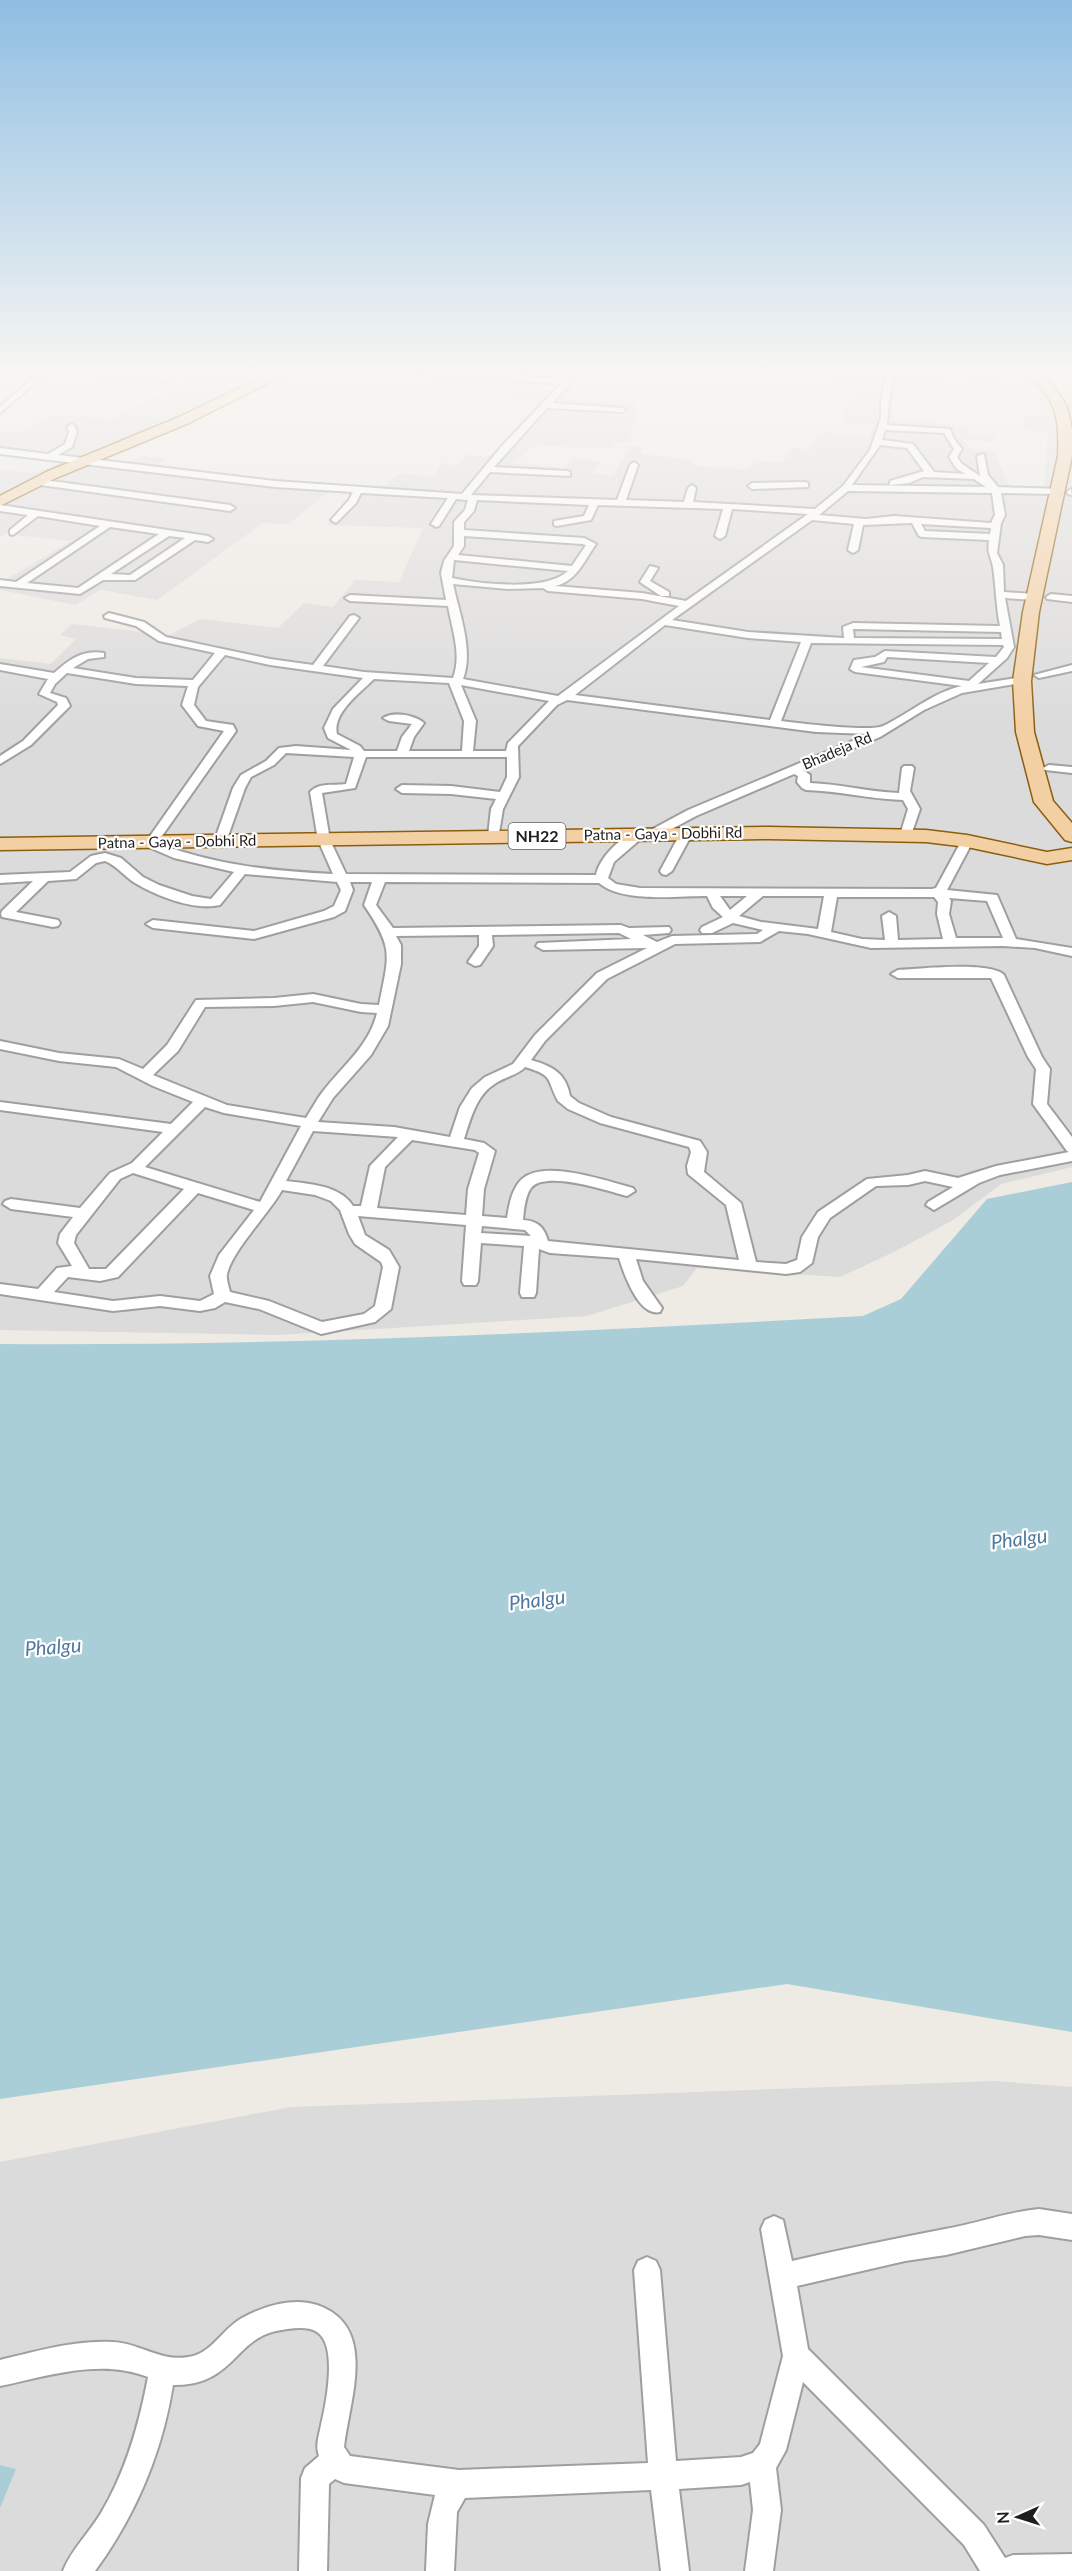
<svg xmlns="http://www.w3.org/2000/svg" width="1072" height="2571" viewBox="0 0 1072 2571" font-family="Lato,sans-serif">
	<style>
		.residential { fill: #dcdbdb }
		.water { fill: #a9ced8 }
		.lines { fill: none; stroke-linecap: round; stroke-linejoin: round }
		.street-casing { stroke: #9f9f9f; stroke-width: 4 }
		.primary-casing { stroke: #8a5e0d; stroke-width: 3 }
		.street { fill: #fff; fill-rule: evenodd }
		.primary { fill: #f3cfa4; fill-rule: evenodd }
		.labels { text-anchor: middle; stroke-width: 4.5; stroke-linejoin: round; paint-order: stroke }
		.far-street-label { font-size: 15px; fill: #1e1e1e; stroke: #fff }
		.shield { fill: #fff; stroke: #626262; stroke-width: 1.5 }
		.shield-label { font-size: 16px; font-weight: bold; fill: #1e1e1e }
		.water-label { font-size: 20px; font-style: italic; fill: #50789e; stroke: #fff }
	</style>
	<rect width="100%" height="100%" fill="#eeeae4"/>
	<path class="residential" d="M106,370H192L143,393L93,382Z
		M208,370H303L104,460L128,462L142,456L166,458L155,467L335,486L289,524L263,523L157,600L101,590L75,605L0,590V583L71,541L5,534L0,537V470L35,473L62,462L0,455V436L4,431L24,433L50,414L112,419Z
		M788,370L883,376V370L1000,373L1001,380L939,378L940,390L894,385L892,419L966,426L969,434L995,437L994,442L962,440L972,449L994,451L1009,486L1044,487L1048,432L1022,430L1026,415H1043L1036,389L1072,392V1167L1001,1184L953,1220L894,1252L840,1277L697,1268L683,1286L587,1316L278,1335L0,1330V658L51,664L76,639L60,635L72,624L169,635L201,619L278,628L304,603L333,607L355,580L399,582L423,528L327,525L358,485L385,486L400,473L434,477L442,463L457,466L466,455L490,456L538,402L470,395L481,383L586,394L584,400L637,403L630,442H615L612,449L535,445L514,463L564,468L573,459L601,462L593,473L613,476L629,447L643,446L641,454L693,460L695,466L749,470L755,461L783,462L792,447L809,450L819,432L869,436L874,425L842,421L849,403L812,401L816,393L855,395V391L873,392L876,381L788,377Z
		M994,2081L1072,2087V2571H0V2162L291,2107Z"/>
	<path class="water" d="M1072,1182V2032L787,1984L0,2099V1344C288,1346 576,1332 863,1316L901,1299L987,1199Z
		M0,2465L16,2469L0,2508Z"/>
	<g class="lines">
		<g class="street-casing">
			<path id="street" d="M42,370H51L0,413V407Z
				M176,370H186L168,381L130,376L134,374L166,376Z
				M381,370H424L565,379L568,370H576L571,383L552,403L622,408L626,410L622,412L547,408L494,467L567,471L570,472V476L490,472L471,495L617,500L630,465L634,462L638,465L626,500L684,502L688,488L692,485L696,488L693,502L815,509L843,486L870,450L881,418V399L888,370H896L889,399L887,425L950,429L954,439L962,449L957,457L962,464L980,476L977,456L984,454L988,475L998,487L1061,489V493L1058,494L1001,493L1005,515L1001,523L997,553L1003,565L1004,592L1034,594L1039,597L1034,600L1005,598L1014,647L1007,658L978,684L1022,677L1027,680L1026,682L962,693L924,710L880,737L803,770L810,775V783C840,784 869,792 899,793L902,768L904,766H912L914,768L910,791L920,809L910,838L906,839L900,835L908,809L903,800C870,799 839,791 806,790L802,788L797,782L798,776L794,774L696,816L657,837H649V831L688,810L869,734L816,732L567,700L557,705L518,746L519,777L503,809L498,839H490L488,836L491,809L496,799L451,794L402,793L396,789L402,785L451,786L500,792L507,777V757H366L355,788L322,793L330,840L346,874L596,875C599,858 622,835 639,830L645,834L643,837L614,862L608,878L616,884L640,888L932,889L936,888L963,838H971L973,841L947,890L997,895L1016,939L1072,948V956L1035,948L1003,946L871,948L808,934L779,931L760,942L675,944L607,979L545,1041L531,1060C552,1066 566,1073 570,1096L579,1103L611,1117L700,1141L707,1152L704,1172L741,1203L756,1262L786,1264L797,1260L802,1237L818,1212L867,1179L908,1175L925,1171L958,1178L996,1166L1069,1152L1067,1151L1033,1104L1036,1069L1028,1057L991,978H898L891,974L898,970C920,969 990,961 1004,975L1042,1057L1050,1069L1047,1104L1072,1137V1161L1000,1175L979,1183L934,1210L926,1205L928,1202L953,1187L925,1181L908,1185L876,1186L830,1218L818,1237L812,1263L800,1272L786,1274L636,1259L643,1281L662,1308L660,1312C639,1317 624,1274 619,1258L550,1253L539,1249L536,1293L534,1297H522L520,1293L524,1246L481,1243L478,1281L476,1285H464L462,1281L466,1225L358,1216L365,1235L389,1250L399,1267L391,1309L375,1322L321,1334L259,1309L225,1302L215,1308L200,1311L160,1306L113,1311L0,1294V1284L38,1289L57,1268L72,1266L58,1243L60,1234L73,1217L11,1209L3,1204L5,1201L11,1199L80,1208L110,1173L132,1163L163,1132L0,1110V1102L171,1124L193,1102L153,1086L116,1067L59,1061L0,1049V1041L59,1053L119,1059L143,1069L167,1045L196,1000L274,998L313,994L361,1004L379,1005C389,954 394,949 364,905L372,882H350L353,890L345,911L334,917L254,939L153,928L146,924L153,920L254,931L324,911L334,906L341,890L337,882L245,874L220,905C194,911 157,896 135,883C124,876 117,866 105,861L96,863L76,879L48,881L16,912L58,920L60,923L58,926L53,927L2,917L1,914L2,911L33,881L0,883V875L70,872L91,856L105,853L121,858L143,877L159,885L192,896L211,899L234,872L174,858L137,842L143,838L148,839L224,731L198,726L182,705L188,686L136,684L67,673L55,684L50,693L66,698L70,706L31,745L0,764V756L23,741L58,705L57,702L39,694L48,679L0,670V664L54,673C69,660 82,649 104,653V657L88,659L73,668L136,678L193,680L215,653L159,641L136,626L105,618L104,616L109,613L144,622L166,637L270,659L313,665L350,616L354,615L359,618L323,666L364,672L453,678C462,655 452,629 448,606L350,601L345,598L350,595L446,600L441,573L444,561L454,546V522L465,510L468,500L456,499L439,526L436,527L431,524L448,498L361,493L356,503L336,523L331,520L349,500L353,492L275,487L0,454V448L48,454L65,444L69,432L67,427L71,424L74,425L77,432L72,447L58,455L275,481L462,494L501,447L561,384L385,372ZM885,430L944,433L954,449L949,457L956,468L965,474L934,472L913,444L882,440ZM880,445L907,448L924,471L890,481V485L909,483L923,477L974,479L986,487L852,485ZM848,491L992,493L995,515L991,523L894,516L866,519L819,515ZM477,500L589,505L584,516L554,521V525L557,526L591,520L598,505L723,509L715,536L720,539L725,536L732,509L808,514L686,601L642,593L555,586C577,581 584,561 596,544L584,538L464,530V522L474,511ZM812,520L854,524L848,550L853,553L858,550L863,525L912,523L919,536L922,537L989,540C987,555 991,555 993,567C996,587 996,606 1000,626L853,623L843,627L844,638L748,632L672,620ZM921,524L991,528L990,534L925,531ZM464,536L582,544L586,545L572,566L458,555L464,546ZM454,560L568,571C546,592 480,584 452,578ZM453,584L508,589L543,588L548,591L642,599L679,606L558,696L463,679C474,650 459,613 453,584ZM665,625L748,638L801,642L770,720L575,695ZM853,629L1001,632L1002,639L854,638ZM811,643L1003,645L1004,647L996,657L885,651L875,657L854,660L850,669L855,672L962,686C933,692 909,714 883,726C870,732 798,723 781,721ZM225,655L270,665L363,678L333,709L324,728L328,738L351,750L296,746L279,748L266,761L241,775L233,788L214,842L220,846L226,842L245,788L251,777L274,765L286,753L354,757L346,784C333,786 320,782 310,792L318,840L333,874C272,871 215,865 157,843L236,731L233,725L206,721L194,705L198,687ZM887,657L989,663L969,681L861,667L884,662ZM374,679L449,683L464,721L462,751H409L414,737L424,723C415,715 394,711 383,718L389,721L412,724L402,737L397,751H364L360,746L337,734C332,713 361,692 374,679ZM461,685L549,701L508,743L506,751H473L476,721ZM385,882L599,883C623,903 676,896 707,896L713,908L723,917L702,927L700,930L702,933H712L733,923L763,930L757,934L672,936L657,942L643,935L669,933L671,930L669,927L629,928L621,925L393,928L376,905ZM720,896H747L730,910ZM763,896H824L818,929L761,922L739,916ZM837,897H934L938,902L937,914L943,939L898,940L896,916L889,912L882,916L885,940L862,939L831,932ZM949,898L987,901L1003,938H956L949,914L951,901ZM619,933L631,939L538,943L536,946L543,950L647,948L597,973L535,1035L513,1064L485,1077L472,1088L460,1107L450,1137L394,1127L318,1122L333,1098L371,1055L388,1026L401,964V945L396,936L479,935V946L468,962L475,966L480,965L493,946L492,935ZM313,1002L361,1012L377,1013C369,1047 341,1067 321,1094C316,1101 311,1110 306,1118L227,1105L153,1075L178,1051L205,1007L274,1006ZM525,1067C555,1076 546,1079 558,1101L568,1109L600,1123L689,1147L691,1152L687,1166L688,1174L726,1205L739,1260L548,1241C544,1227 538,1221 523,1220C524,1210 525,1196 531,1188C546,1170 607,1191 627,1196L635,1191L633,1188C606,1181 545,1159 522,1179C512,1188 509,1205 507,1218L482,1216L484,1189L495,1151L484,1143L464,1139C471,1118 476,1095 496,1083C505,1077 518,1075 525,1067ZM205,1107L224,1113L301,1126L260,1202L145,1167ZM313,1131L398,1137L370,1166L361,1206H353C340,1185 309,1184 286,1181ZM412,1140L475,1150L479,1153L468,1189L466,1215L377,1208L385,1167ZM133,1173L184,1189L106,1269H89L74,1243L76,1235L120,1179ZM282,1190L315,1195L331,1201L340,1210L349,1234L355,1244L381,1262L383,1267L375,1306L364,1314L322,1322L269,1301L230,1292C229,1287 226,1279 227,1274C233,1249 268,1215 282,1190ZM198,1193L254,1210L219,1255L210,1276L214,1294L200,1301L160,1296L113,1301L54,1292L68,1277L100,1281L118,1277ZM482,1226L525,1230L531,1236L481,1233Z
				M36,479L230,505L235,508L230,511L33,484V480Z
				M805,482L808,483V487L752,489L748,486L752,483Z
				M1071,489L1072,495L1068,494L1067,492Z
				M0,505L208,536L213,539L208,542L195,540L135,580H103L80,594L0,586V580L16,582L100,526L38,516L13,535L10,534V530L28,515L0,511ZM110,527L159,534L78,588L27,583ZM169,536L185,538L130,575L111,574Z
				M650,566L658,568L650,581L669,592V596H661L640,582Z
				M1051,594L1072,596V602L1047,599L1046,597Z
				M1072,665V671L1039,678L1034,675Z
				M1049,765L1072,767V773L1045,770L1043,768Z
				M686,830L692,834L672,871L666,875L662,874L660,871L680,834Z
				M1039,2209L1072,2214V2240L1039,2235L1025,2236L946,2255L905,2261L797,2286L808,2349L984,2525L1005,2558L1013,2555L1072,2554V2571H980L964,2545L803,2382L786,2450L776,2468L781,2510L773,2571H745L753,2510L750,2482L741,2485L679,2489L689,2571H661L651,2490L465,2498L457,2512L454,2571H426L428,2524L435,2495L344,2483L335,2479L329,2484L327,2571H299L301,2478L305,2468L319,2456C315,2445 319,2436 321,2425C326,2404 338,2345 317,2332C306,2325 288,2329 276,2331C234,2340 233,2386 173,2385C162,2453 136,2515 95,2571H63C71,2550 89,2533 101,2513C126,2471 139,2425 148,2377C100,2358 48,2376 0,2386V2360C37,2351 75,2340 113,2342C139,2343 161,2362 188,2357C212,2354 222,2329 242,2318C264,2306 293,2297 317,2305C379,2326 349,2401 344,2447L350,2456L459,2470L648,2463L634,2270L638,2261L647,2257L656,2261L660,2270L676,2461L741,2457L753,2453L760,2444L783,2356L761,2229L765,2220L774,2216L783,2220L792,2261C843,2249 894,2239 945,2229C976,2224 1007,2212 1039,2209Z"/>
		</g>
		<g class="primary-casing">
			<path id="primary" d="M277,370H294L189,423L56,478L0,506V496L46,472L179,417Z
				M1021,370H1035L1052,385L1061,397L1067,407L1072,429V456L1039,612L1031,681L1034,732L1053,801L1072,823V842L1065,840L1034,802L1016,732L1013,681L1023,612L1058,456C1059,432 1059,408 1042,389C1035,382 1027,377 1021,370Z
				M769,827L926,830L967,835L1047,852L1072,848V860L1047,864L967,847L926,842L769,839L0,850V838Z"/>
		</g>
		<use href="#street" class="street"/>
		<use href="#primary" class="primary"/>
	</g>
	<linearGradient id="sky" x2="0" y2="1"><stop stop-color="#8fbee2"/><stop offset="0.51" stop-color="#f7f6f3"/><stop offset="1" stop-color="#f7f6f3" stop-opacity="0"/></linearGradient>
	<rect width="1072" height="730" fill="url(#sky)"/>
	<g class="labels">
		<g class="far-street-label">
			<text transform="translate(837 751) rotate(-23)" y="5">Bhadeja Rd</text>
			<text transform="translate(663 834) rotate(-1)" y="5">Patna - Gaya - Dobhi Rd</text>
			<text transform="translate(177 842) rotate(-1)" y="5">Patna - Gaya - Dobhi Rd</text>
		</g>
		<rect class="shield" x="508.5" y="823" width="57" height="26" rx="4.5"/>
		<g class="shield-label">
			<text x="537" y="842">NH22</text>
		</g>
		<g class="water-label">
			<text transform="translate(1019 1539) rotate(-7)" y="7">Phalgu</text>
			<text transform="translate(537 1600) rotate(-7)" y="7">Phalgu</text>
			<text transform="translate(53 1647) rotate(-4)" y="7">Phalgu</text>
		</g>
	</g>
	<g transform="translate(1018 2517) rotate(267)" stroke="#ffffff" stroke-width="4.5" paint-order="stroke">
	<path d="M0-4.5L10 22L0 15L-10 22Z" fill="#1e1e1e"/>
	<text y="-9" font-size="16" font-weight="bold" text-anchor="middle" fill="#1e1e1e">N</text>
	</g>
</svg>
